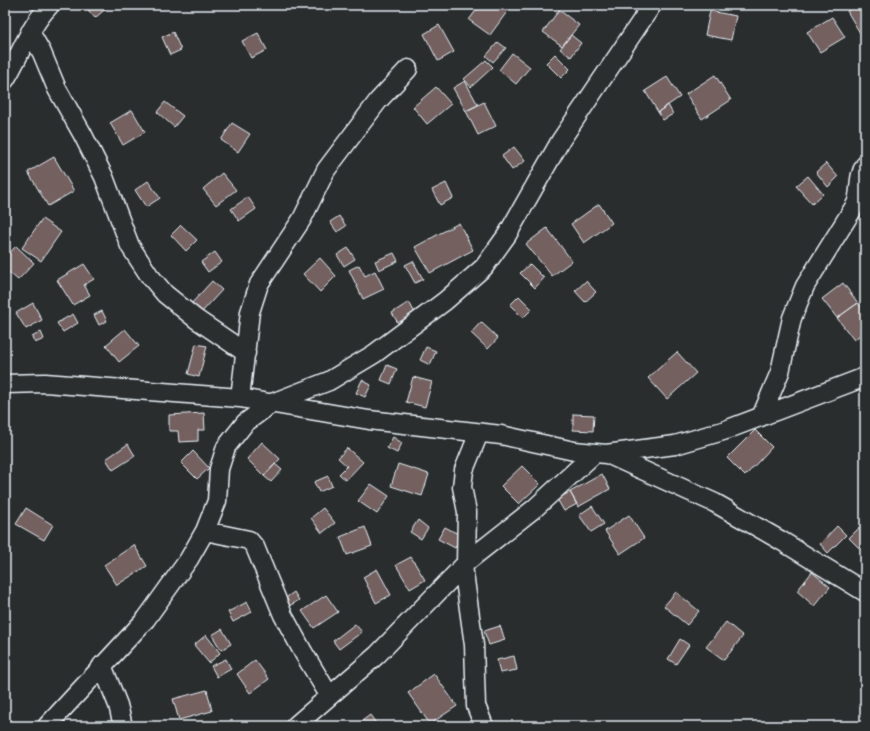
<svg xmlns="http://www.w3.org/2000/svg" width="870" height="731" viewBox="0 0 870 731" font-family="'Playpen Sans',sans-serif">
	<style>
		.building { fill: #73605e; stroke: #e8f1f8 }
		.lines { fill: none; stroke-linecap: round; stroke-linejoin: round }
		.minor-casing { stroke: #e8f1f8; stroke-width: 21 }
		.minor { stroke: #2a2d2e; stroke-width: 18 }
	</style>
	<rect width="100%" height="100%" fill="#2a2d2e"/>
	<filter id="ink" filterUnits="userSpaceOnUse"><feTurbulence type="fractalNoise" baseFrequency=".025" numOctaves="2"/><feDisplacementMap in="SourceGraphic" scale="8" xChannelSelector="R" yChannelSelector="G"/><feConvolveMatrix kernelMatrix="1 2 1 2 8 2 1 2 1" color-interpolation-filters="sRGB"/></filter>
	<g filter="url(#ink)">
		<path class="building" d="M84,5H110L95,18Z
			M480,5H512L490,35L469,20Z
			M858,5H865V30L860,33L847,11Z
			M559,10L579,25L562,46L543,32Z
			M710,11L736,16L731,40L705,35Z
			M832,17L845,37L820,52L807,32Z
			M439,25L454,52L438,61L424,34Z
			M865,30V42L860,33Z
			M173,32L181,50L170,55L162,37Z
			M258,33L267,50L251,58L242,41Z
			M571,35L581,43L571,57L560,49Z
			M498,42L506,48L493,62L486,56Z
			M512,53L530,67L516,84L499,70Z
			M555,54L570,69L561,78L546,63Z
			M486,60L493,67L471,87L464,79Z
			M715,75L731,100L702,119L686,94Z
			M667,77L680,97L658,112L645,91Z
			M465,81L478,105L466,111L453,88Z
			M436,87L451,104L427,124L413,107Z
			M165,102L183,116L174,127L157,112Z
			M484,102L496,126L478,135L466,111Z
			M668,105L673,114L663,120L658,112Z
			M132,110L145,132L123,145L110,123Z
			M232,123L250,134L238,152L221,140Z
			M514,147L525,161L512,170L502,156Z
			M54,157L74,191L48,206L28,172Z
			M826,163L838,177L828,187L816,172Z
			M222,173L236,190L216,205L203,189Z
			M808,176L823,194L812,204L796,186Z
			M148,181L160,198L146,207L135,190Z
			M446,183L453,198L440,205L432,190Z
			M248,197L256,209L239,221L231,209Z
			M599,204L612,223L584,243L571,224Z
			M339,216L346,226L337,232L330,222Z
			M42,219L61,232L41,261L22,248Z
			M459,223L473,250L430,273L415,247Z
			M181,225L197,240L186,251L171,235Z
			M547,228L572,261L552,276L526,244Z
			M16,246L34,263L18,280L5,269V258Z
			M348,248L355,259L344,266L337,255Z
			M215,252L222,262L208,272L201,262Z
			M394,253L398,261L379,270L375,261Z
			M320,258L336,276L320,292L303,274Z
			M413,261L423,279L415,283L405,265Z
			M84,264L94,279L84,285L90,295L73,305L57,280Z
			M530,264L544,278L535,288L520,273Z
			M359,265L365,276L375,271L384,289L363,299L349,270Z
			M212,281L222,290L201,313L191,304Z
			M586,281L596,292L585,302L575,291Z
			M843,283L858,303L837,318L822,299Z
			M519,296L532,309L523,318L510,305Z
			M409,302L415,313L398,323L392,313Z
			M33,303L42,320L26,329L16,313Z
			M858,303L865,312V331L854,340L837,318Z
			M102,311L107,321L99,325L94,315Z
			M73,314L78,323L63,332L57,323Z
			M481,322L498,338L488,349L471,333Z
			M125,329L139,346L119,362L106,345Z
			M41,332L44,339L35,343L32,337Z
			M196,344L207,346L199,377L188,374Z
			M426,347L436,351L430,365L420,360Z
			M677,352L696,373L667,399L648,378Z
			M387,365L397,369L391,384L381,380Z
			M413,377L432,382L425,407L406,402Z
			M362,380L371,385L365,397L356,393Z
			M204,413L205,430H198V441L179,442L178,431H169V415Z
			M573,414L594,415L593,431L573,430Z
			M755,430L772,447L745,476L727,458Z
			M393,437L402,443L397,453L387,448Z
			M262,442L280,459L264,476L247,459Z
			M128,444L135,456L113,470L106,459Z
			M347,448L363,462L346,480L339,474L347,466L338,458Z
			M193,451L209,468L197,479L181,463Z
			M275,464L282,470L271,482L264,476Z
			M398,464L429,474L422,496L391,486Z
			M522,466L540,484L519,504L501,486Z
			M602,474L610,489L578,507L570,492Z
			M328,476L332,486L319,492L314,482Z
			M371,484L389,496L377,514L358,501Z
			M570,492L577,504L564,511L557,499Z
			M592,506L604,524L591,532L579,515Z
			M26,508L53,525L44,540L16,524Z
			M323,508L335,523L322,533L311,518Z
			M629,515L644,538L620,554L605,531Z
			M418,520L428,528L421,539L410,532Z
			M837,526L846,535L828,553L820,544Z
			M861,526L865,530V542L859,548L849,538Z
			M365,527L372,546L347,555L340,537Z
			M445,527L462,536L455,548L438,539Z
			M134,545L147,566L117,585L104,565Z
			M411,557L425,580L410,589L396,565Z
			M377,569L391,595L376,603L363,577Z
			M812,572L830,587L814,606L797,591Z
			M294,592L299,600L288,607L283,600Z
			M676,592L699,611L687,625L664,606Z
			M326,595L338,612L314,628L302,611Z
			M247,602L252,612L233,622L228,612Z
			M726,622L743,636L724,660L706,647Z
			M355,624L362,632L339,649L333,641Z
			M500,626L505,640L489,645L484,631Z
			M222,629L231,644L221,650L212,635Z
			M206,635L220,653L209,663L194,645Z
			M680,639L689,645L676,664L668,659Z
			M514,656L517,670L500,673L497,660Z
			M226,659L231,669L217,677L211,666Z
			M255,660L269,679L250,693L237,674Z
			M434,674L457,706L430,724L408,693Z
			M207,690L212,711L179,720L173,699Z
			M370,715L378,726H360L358,724Z"/>
		<g class="lines">
			<g class="minor-casing">
				<path id="minor" d="M30,32L42,53L57,89L83,135L104,177L130,246L149,275L165,294L196,319L246,353
					M5,80C21,54 29,27 50,5
					M5,384L45,383L240,398L369,420L501,435L574,451L606,454L675,445L723,431L865,377
					M240,398L250,312L259,284L302,219L326,170L378,101L408,69
					M761,417L780,372L792,318L805,286L856,204C861,192 857,177 865,165
					M607,454L715,503L780,540L865,592
					M205,531L249,540L255,547L283,615L303,652L329,695
					M466,563L467,512L462,487L464,470L479,433
					M463,566L474,645L476,706L484,726
					M102,665L118,705L123,726
					M47,726L146,619L189,559L205,531L217,501L219,469L226,447L245,423L272,403L329,381L374,354L445,301L484,267L507,235L561,140L652,5
					M295,726L377,655L469,560L535,508L595,453"/>
			</g>
			<use href="#minor" class="minor"/>
		</g>
	</g>
	<rect width="870" height="731" fill="none" stroke="#2a2d2e" stroke-width="20"/>
	<rect x="10" y="10" width="850" height="711" fill="none" stroke="#e8f1f8" stroke-width="1.5" filter="url(#ink)"/>
</svg>
